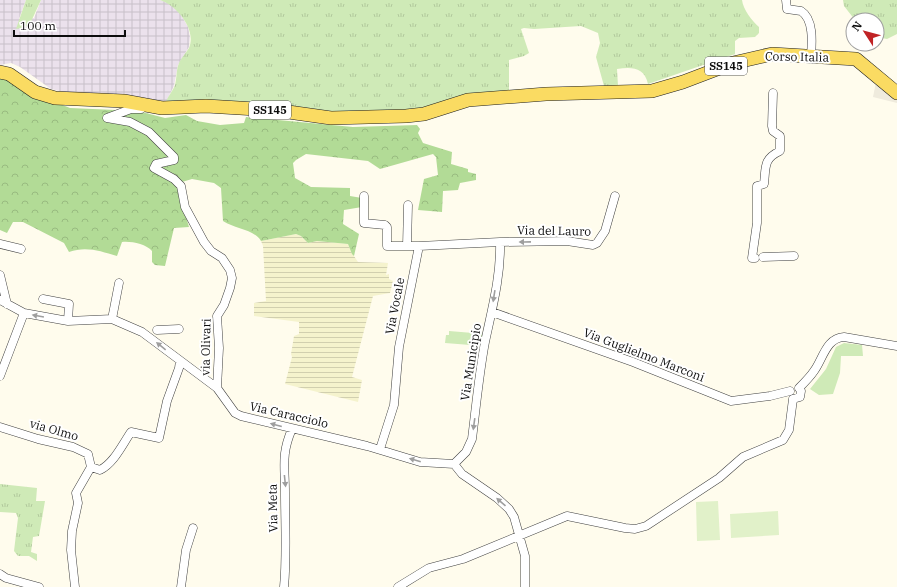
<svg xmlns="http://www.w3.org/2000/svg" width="897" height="587" viewBox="0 0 897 587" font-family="'IBM Plex Serif',serif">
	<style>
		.industrial { fill: url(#industrial-grid) }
		.farmland { fill: url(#farmland-rules) }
		.grass { fill: url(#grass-tufts) }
		.forest { fill: url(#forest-crowns) }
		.park { fill: #cfeab7 }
		.pitch { fill: #e1f1c9 }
		.plaza { fill: #efebdd }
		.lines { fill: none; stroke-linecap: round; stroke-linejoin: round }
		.street-casing { stroke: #404040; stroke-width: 9 }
		.primary-casing { stroke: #1e1e1e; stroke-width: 14 }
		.street { stroke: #fff; stroke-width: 8 }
		.primary { stroke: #fadb62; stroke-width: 13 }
		.oneway { fill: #9e9e9e }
		.labels { text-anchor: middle; stroke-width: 4; stroke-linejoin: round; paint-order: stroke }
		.shield { fill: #fff; stroke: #565656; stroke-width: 1 }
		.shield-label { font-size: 11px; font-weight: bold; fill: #0d0d0d }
		.street-label { font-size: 12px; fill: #0d0d0d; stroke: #fff }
	</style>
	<defs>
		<pattern id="industrial-grid" width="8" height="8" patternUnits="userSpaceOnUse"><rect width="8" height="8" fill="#ebe1ec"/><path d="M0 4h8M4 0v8" fill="none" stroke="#c8c0c9"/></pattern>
		<pattern id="farmland-rules" width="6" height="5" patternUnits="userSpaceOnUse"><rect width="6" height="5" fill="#f5f3cd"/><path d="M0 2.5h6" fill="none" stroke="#d1cfaf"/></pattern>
		<pattern id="grass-tufts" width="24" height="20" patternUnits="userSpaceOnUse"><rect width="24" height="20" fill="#cfeab7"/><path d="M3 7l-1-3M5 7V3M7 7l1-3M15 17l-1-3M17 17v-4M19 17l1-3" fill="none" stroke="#b1c89c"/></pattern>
		<pattern id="forest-crowns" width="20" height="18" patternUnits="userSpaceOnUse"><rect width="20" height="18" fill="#b2db96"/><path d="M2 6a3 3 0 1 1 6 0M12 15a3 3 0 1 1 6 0" fill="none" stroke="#98bb80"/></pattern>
	</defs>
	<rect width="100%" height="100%" fill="#fffced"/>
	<path class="industrial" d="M0,0H26L19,19L34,18L41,0H160L169,3L178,9L188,27L190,37L189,47L178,65L174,86L165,104L107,94L68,93L51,89L20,67L11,63L0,65Z"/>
	<path class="farmland" d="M296,234L301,236L308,243L317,241L348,244L352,253L358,262L388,263L386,275L389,274V279L393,281L390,293L373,296L352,377L362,380L358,402L285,384L292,357L291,354L294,336L299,334V322L254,316V303L266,301L263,246L261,241Z"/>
	<path class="grass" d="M26,0H41L29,26L16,29Z
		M160,0H742C743,9 752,21 759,27V33L755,37L739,38L735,41V54L648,84C644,67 632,67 617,69L618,86H604L596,57L600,43L598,33L581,26L534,29L524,28L521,29L529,53L524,56L509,60V94L429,110L362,114L165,104C167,97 173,91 175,85C177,78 176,70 179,63C181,58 186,53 189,48C197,29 176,5 160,0Z
		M843,0H897V34L887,39L877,37V20H855L844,6Z
		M0,484L37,488L36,501H45L39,536L33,537L31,552L37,554V561L29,556H18L14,551L18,518L16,513L0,512Z"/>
	<path class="forest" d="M16,75L60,104L70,108L138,111L165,118L186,115L197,121L220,125L244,123L246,117L353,127L417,125L420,129L418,133L423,143L452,152L451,164L468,169V172L476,174V180L460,183L458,190L443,191L442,212L418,210L424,179L438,175L436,157L433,154L380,169L368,161L306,154L296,160L293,163L295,178L311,187L350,188V196L362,198V207L344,210L343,224L359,234L354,256L352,254L348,244L317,241L308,243L301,236L296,234L261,241C254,229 235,229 223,221L221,188L214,183L192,179L182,182L186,217L189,227L174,228L165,266L155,265L152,262V251C146,244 131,241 122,242L117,256C100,251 86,246 69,252L64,243L23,222H13L7,233L0,230V79Z"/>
	<path class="park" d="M449,331L485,334L483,346L445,343L446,335H449Z
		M844,343L862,345L863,356H841L840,373L833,394L819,395L810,389L826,369L836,347Z"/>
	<path class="pitch" d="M718,501L720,540L697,541L696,502Z
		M778,511L779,535L731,538L730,514Z"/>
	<path class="plaza" d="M876,82L897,98V103L873,97Z"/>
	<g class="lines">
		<g class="street-casing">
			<path id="street" d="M786,0L787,9L801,11C814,19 812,43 811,56
				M141,109H131L107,118L130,122L149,132L174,157V160L156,164L154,168L174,179L181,186L185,207L204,242L211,251L222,258L230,270L232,278L230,288L224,305L217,316L219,348L217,388
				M364,196V223L385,225L387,227V246H419
				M0,244L21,249
				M407,246L408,205
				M763,257L794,256
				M755,258H752L757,223V186L764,184C766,167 763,159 780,151V136L773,131L772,126L773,93
				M0,275L7,304
				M43,299L69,304L68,321
				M0,300L24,313L68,321L112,319L142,332L217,388L235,413L241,416L367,446L420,462L454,464
				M492,312L633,362L731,401L770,396L790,391
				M112,319L119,283
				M157,330L179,329
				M0,376L24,313
				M799,388C804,383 810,377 814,371C823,359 826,338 844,337L897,346
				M793,399L800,397L801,391L799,388
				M0,427L38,439L73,447L88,454L91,467
				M380,449L394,405L399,347L419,246L500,242
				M454,464L466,452L472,439C476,407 479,374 485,342C492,309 501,276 500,242L567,241L593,245L597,243L605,231L615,196
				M454,464L462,474L497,498L509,509L514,517L525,556V587
				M0,574L6,578L39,587
				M75,587L71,550L72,531L78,503L76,493L91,467L100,470C114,463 122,445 131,432L159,438L167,401L179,368L180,361
				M181,587L186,550L193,528
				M284,587C287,556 285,524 285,492C285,467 281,454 292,429
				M398,587L429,568L463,559L567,516L625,528L635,529L646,526L719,478L743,457L783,440L789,430L793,399"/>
		</g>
		<g class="primary-casing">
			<path id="primary" d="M0,72L9,74L35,92L55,98L124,101L162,108L206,106L274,110L331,118L406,116L424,114L468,100L546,94L652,91L683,82L733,63L772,54L856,59L897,93"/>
		</g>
		<use href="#street" class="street"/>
		<use href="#primary" class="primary"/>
	</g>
	<defs><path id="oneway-solid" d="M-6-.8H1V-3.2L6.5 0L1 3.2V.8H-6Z"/></defs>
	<g class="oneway">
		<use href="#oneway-solid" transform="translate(525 242) rotate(179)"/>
		<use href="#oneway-solid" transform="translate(494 296) rotate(99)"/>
		<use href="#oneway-solid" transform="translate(38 316) rotate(-170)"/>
		<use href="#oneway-solid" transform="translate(161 346) rotate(-141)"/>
		<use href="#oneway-solid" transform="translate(474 424) rotate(98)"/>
		<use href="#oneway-solid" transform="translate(276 425) rotate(-165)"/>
		<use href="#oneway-solid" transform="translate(415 460) rotate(-164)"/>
		<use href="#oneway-solid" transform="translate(285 481) rotate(84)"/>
		<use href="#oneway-solid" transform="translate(501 502) rotate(-139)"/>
	</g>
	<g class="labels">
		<g class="shield">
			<rect x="705" y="57" width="42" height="18" rx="3"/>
			<rect x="249" y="101" width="42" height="18" rx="3"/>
		</g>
		<g class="shield-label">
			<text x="726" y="70">SS145</text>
			<text x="270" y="114">SS145</text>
		</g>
		<g class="street-label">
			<text transform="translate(797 57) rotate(1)" y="4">Corso Italia</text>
			<text transform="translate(554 231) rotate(1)" y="4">Via del Lauro</text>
			<text transform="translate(395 306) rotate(-79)" y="4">Via Vocale</text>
			<text transform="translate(206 347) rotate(-89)" y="4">via Olivari</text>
			<text transform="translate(644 355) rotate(21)" y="4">Via Guglielmo Marconi</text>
			<text transform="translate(471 362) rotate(-81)" y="4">Via Municipio</text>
			<text transform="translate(289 415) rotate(13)" y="4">Via Caracciolo</text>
			<text transform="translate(54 430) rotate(16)" y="4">via Olmo</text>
			<text transform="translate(273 508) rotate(-91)" y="4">Via Meta</text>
		</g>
	</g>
	<g transform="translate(865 32) rotate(306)"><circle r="19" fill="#ffffff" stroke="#9e9e9e"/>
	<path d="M0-3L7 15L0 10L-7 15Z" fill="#c02325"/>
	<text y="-6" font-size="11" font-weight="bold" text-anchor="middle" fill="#0d0d0d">N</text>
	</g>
	<path d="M14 30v6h111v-6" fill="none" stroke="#0d0d0d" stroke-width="2"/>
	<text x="20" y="30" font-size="12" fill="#0d0d0d" stroke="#ffffff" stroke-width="3" paint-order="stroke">100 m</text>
</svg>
